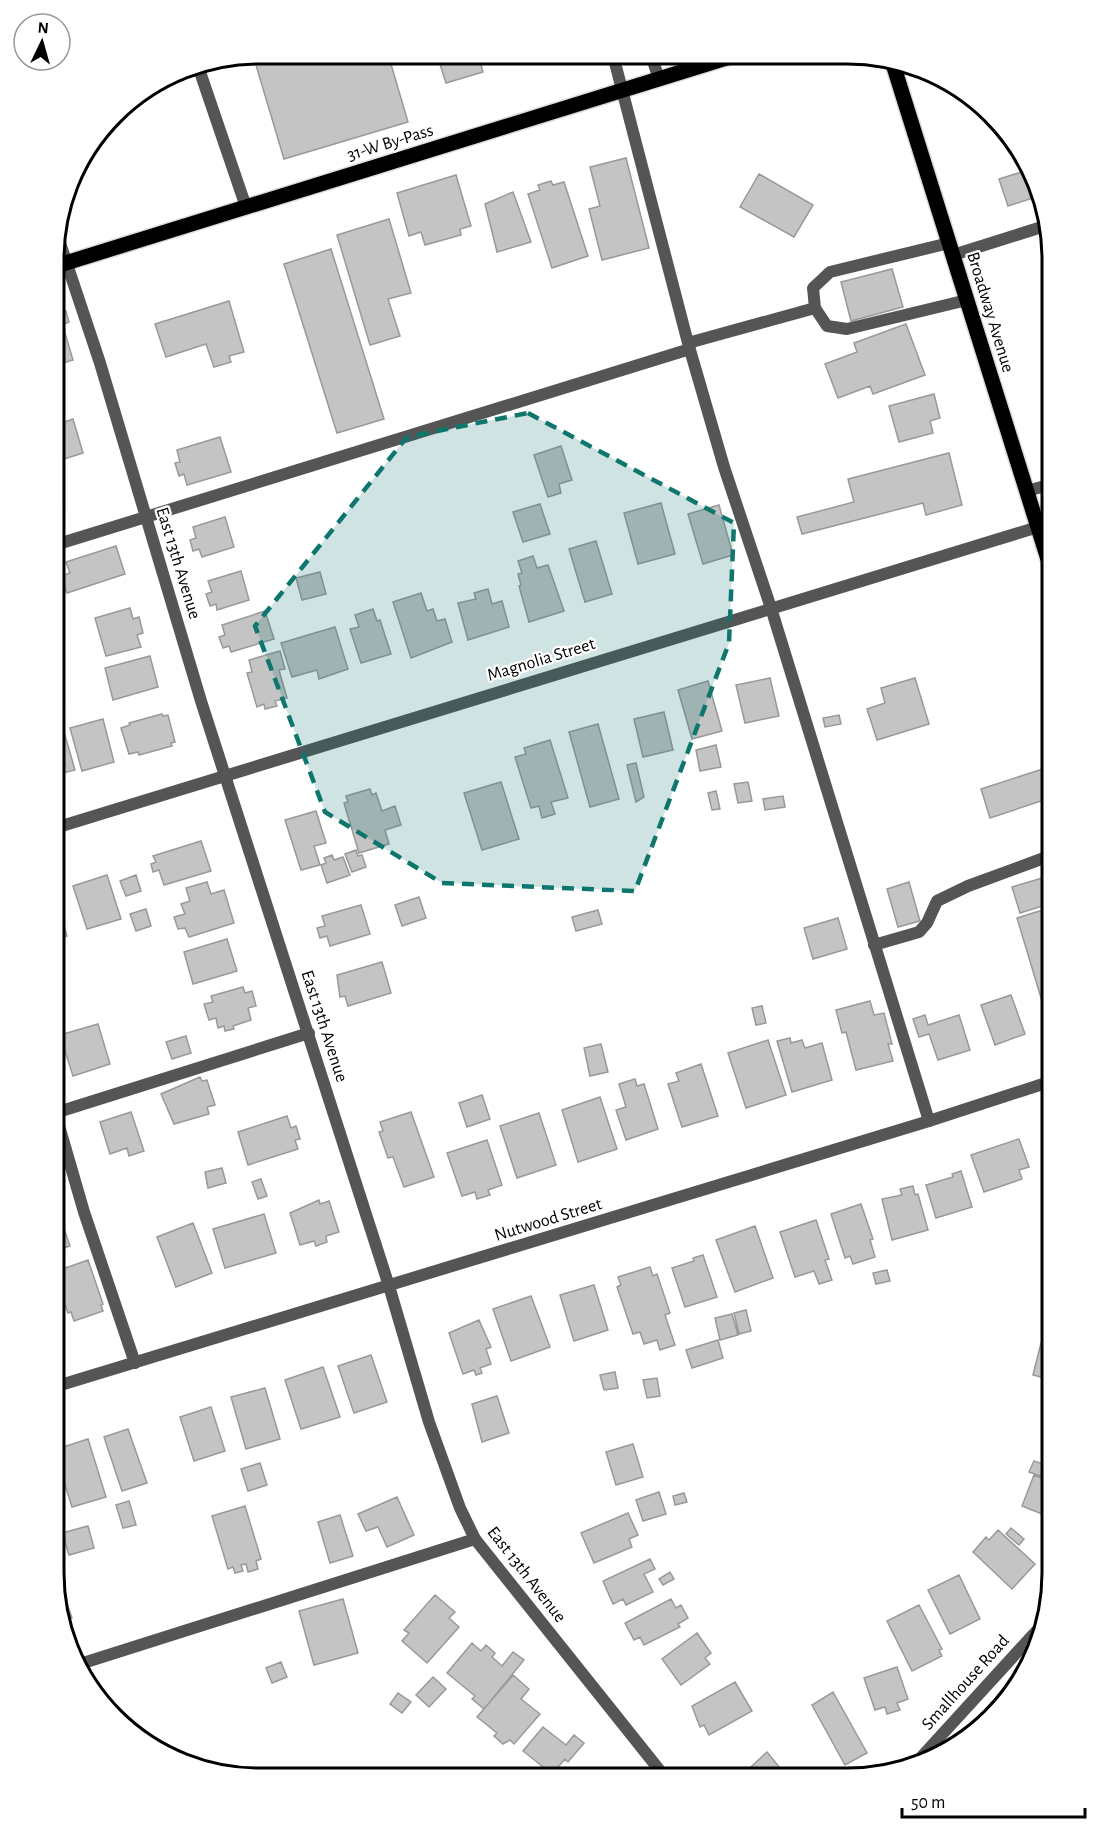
<svg xmlns="http://www.w3.org/2000/svg" width="1106" height="1832" viewBox="0 0 1106 1832" font-family="'Alegreya Sans',sans-serif">
	<style>
		.building { fill: #c4c4c4; stroke: #999; stroke-width: 1.5 }
		.lines { fill: none; stroke-linecap: round; stroke-linejoin: round }
		.primary-casing { stroke: #dbdbdb; stroke-width: 18 }
		.service { stroke: #555; stroke-width: 12 }
		.minor { stroke: #555; stroke-width: 12 }
		.tertiary { stroke: #555; stroke-width: 12 }
		.primary { stroke: #000; stroke-width: 15 }
		.marked { fill: #0f766e; fill-opacity: 0.2; stroke: #0f766e; stroke-width: 4.5; stroke-dasharray: 12 8; stroke-linejoin: round }
		.labels { text-anchor: middle; stroke-width: 4.5; stroke-linejoin: round; paint-order: stroke }
		.street-label { font-size: 18px; fill: #000; stroke: #fff }
		.rim { fill: none; stroke: #000; stroke-width: 3 }
	</style>
	<rect width="100%" height="100%" fill="#fff"/>
	<path class="building" d="M260,54H388L408,122L284,159L253,55Z
		M437,55H478L483,72L446,83Z
		M626,158L649,248L602,260L589,209L600,206L590,167Z
		M1028,170L1036,181L1039,196L1008,206L999,179Z
		M759,174L813,205L794,237L740,207Z
		M456,175L471,226L460,229L461,235L425,245L421,232L409,236L397,193Z
		M551,181L553,185L564,182L588,256L552,268L528,194L540,190L538,185Z
		M513,192L531,242L497,252L485,204Z
		M389,219L411,293L388,299L400,336L370,345L337,235Z
		M331,249L384,419L337,433L284,264Z
		M892,269L903,307L851,321L841,282Z
		M56,299L61,312L66,311L69,322L64,324L65,333L73,360L56,365Z
		M229,301L244,352L229,356L231,362L214,367L206,344L166,357L155,324Z
		M906,324L925,375L873,394L870,386L838,398L825,364L857,352L854,343Z
		M934,394L940,418L930,421L933,433L899,442L889,406Z
		M73,419L83,453L55,462V425Z
		M220,437L231,472L187,485L184,474L179,476L175,463L180,462L177,450Z
		M561,446L572,480L559,484L561,493L548,497L534,455Z
		M949,453L962,505L926,515L923,503L802,534L797,517L854,502L848,479Z
		M661,503L675,554L638,564L624,513Z
		M540,504L550,534L523,542L513,512Z
		M719,505L733,555L703,564L688,514Z
		M225,517L234,547L202,557L199,549L193,551L190,540L196,538L193,527Z
		M596,541L612,594L585,602L569,549Z
		M116,546L125,574L67,593L61,576L70,573L66,562Z
		M533,556L537,568L548,565L564,611L529,622L519,586L521,585L518,574L522,573L518,561Z
		M241,571L249,600L217,610L216,604L210,606L206,594L212,592L208,581Z
		M320,572L326,594L302,600L296,578Z
		M488,589L492,604L502,601L509,627L468,640L458,603L476,599L474,593Z
		M421,593L427,611L433,609L437,621L445,619L452,642L411,658L393,602Z
		M130,608L133,619L139,617L143,633L137,635L141,647L106,656L95,618Z
		M373,609L377,621L380,620L391,654L361,663L350,629L359,627L355,615Z
		M265,611L274,639L231,652L229,646L223,648L219,637L225,635L222,625Z
		M335,627L348,669L319,679L317,670L292,677L281,643Z
		M280,651L285,669L279,670L287,698L275,701L277,706L265,709L264,704L257,707L247,673L252,672L249,660Z
		M150,656L158,687L113,700L105,668Z
		M770,678L779,716L745,723L736,685Z
		M915,678L929,724L877,740L867,709L885,703L881,688Z
		M708,681L722,731L692,739L678,690Z
		M664,712L673,750L643,757L634,719Z
		M162,714L163,716L168,715L175,742L171,743L172,746L139,755L138,752L129,754L121,728L130,725L129,723Z
		M839,715L841,724L825,727L823,718Z
		M103,719L114,762L82,771L70,728Z
		M598,724L619,799L590,807L569,732Z
		M62,725L75,770L55,775V727Z
		M550,740L568,798L551,802L555,814L542,818L539,806L531,808L515,757L526,754L524,748Z
		M716,745L721,767L700,771L696,750Z
		M636,763L644,797L636,802L627,765Z
		M1052,766V803L1050,798L990,818L981,789Z
		M501,782L519,839L482,850L464,793Z
		M748,782L752,801L738,803L734,784Z
		M370,789L372,795L376,793L382,811L395,806L401,825L385,830L389,844L359,853L344,803L348,802L346,796Z
		M716,791L720,809L712,810L708,793Z
		M783,796L785,807L765,810L763,799Z
		M316,811L326,843L314,846L320,865L301,870L285,820Z
		M201,841L211,871L164,885L159,870L153,872L151,864L156,862L153,856Z
		M356,850L358,856L362,855L366,867L352,872L345,854Z
		M332,855L334,860L343,857L350,875L327,883L321,865L326,863L324,858Z
		M107,875L121,919L87,929L73,886Z
		M136,875L141,891L126,896L120,881Z
		M1052,875V903L1020,913L1012,887Z
		M207,882L211,894L224,890L234,923L189,937L185,928L178,929L174,917L185,914L181,904L190,901L186,888Z
		M909,882L920,921L898,927L887,889Z
		M419,897L426,918L402,926L395,905Z
		M55,898L67,936L55,940Z
		M361,905L370,934L330,946L327,936L320,938L317,928L325,926L322,916Z
		M1052,907V925L1049,926L1052,931V1009L1045,1011L1017,918Z
		M146,909L151,926L136,931L130,914Z
		M598,910L602,924L576,931L572,917Z
		M838,918L847,949L813,959L804,928Z
		M227,939L237,971L193,984L184,952Z
		M382,962L391,993L348,1006L345,996L340,997L337,975Z
		M243,987L245,993L252,991L256,1006L248,1008L251,1020L233,1026L234,1029L225,1031L224,1026L218,1028L216,1018L209,1020L204,1004L213,1002L211,996Z
		M1011,995L1025,1034L995,1045L981,1005Z
		M870,1001L874,1015L884,1013L892,1044H888L893,1061L856,1070L846,1032L842,1033L836,1010Z
		M762,1006L766,1023L756,1025L752,1008Z
		M925,1015L928,1025L959,1015L970,1050L938,1060L929,1034L919,1037L913,1019Z
		M98,1024L110,1064L73,1076L60,1035Z
		M186,1036L191,1053L172,1059L166,1042Z
		M790,1038L791,1043L802,1040L805,1048L822,1043L832,1080L792,1092L777,1041Z
		M768,1040L786,1095L746,1108L728,1053Z
		M601,1044L608,1072L590,1076L584,1048Z
		M701,1064L718,1116L682,1127L668,1084L679,1081L676,1073Z
		M200,1077L202,1081L207,1080L215,1105L207,1107L209,1114L174,1124L161,1094Z
		M635,1079L637,1086L644,1084L658,1129L626,1140L616,1110L626,1107L619,1084Z
		M482,1095L490,1119L467,1127L459,1103Z
		M600,1097L617,1149L578,1162L562,1110Z
		M131,1112L144,1151L129,1156L127,1148L110,1154L100,1122Z
		M411,1112L434,1177L404,1187L393,1157L388,1158L379,1132L383,1131L380,1122Z
		M539,1113L556,1165L517,1178L500,1126Z
		M287,1116L291,1128L296,1126L300,1139L295,1140L298,1149L248,1165L238,1132Z
		M1019,1139L1029,1167L1019,1170L1022,1179L984,1192L971,1155Z
		M487,1140L502,1185L488,1190L490,1195L477,1199L475,1192L462,1196L447,1153Z
		M222,1168L226,1183L208,1188L205,1172Z
		M961,1171L972,1207L936,1218L926,1185L953,1177L952,1174Z
		M261,1179L267,1196L258,1199L252,1182Z
		M913,1186L915,1195L918,1194L928,1230L892,1240L882,1199L902,1195L900,1189Z
		M1052,1189V1218L1043,1192Z
		M319,1200L320,1204L329,1201L339,1232L326,1236L327,1242L316,1246L314,1241L300,1245L290,1213Z
		M861,1204L873,1239L870,1240L875,1257L853,1264L850,1256L845,1258L831,1214Z
		M59,1214L70,1246L54,1251V1215Z
		M264,1214L276,1253L225,1268L213,1229Z
		M816,1220L829,1259L825,1260L832,1280L819,1284L814,1271L795,1277L780,1232Z
		M193,1223L212,1273L176,1287L157,1237Z
		M755,1226L773,1278L735,1292L716,1240Z
		M703,1255L717,1297L685,1307L672,1268L694,1261L693,1258Z
		M88,1260L103,1304L101,1305L103,1311L74,1321L71,1312L68,1313L57,1282L61,1281L57,1271Z
		M650,1267L653,1276L657,1274L670,1313L665,1315L675,1345L660,1350L657,1340L644,1344L640,1332L633,1334L617,1287L621,1285L618,1277Z
		M887,1270L890,1281L876,1284L873,1273Z
		M594,1285L608,1330L574,1341L560,1295Z
		M531,1296L550,1347L511,1361L493,1309Z
		M746,1310L751,1331L739,1334L734,1313Z
		M732,1314L738,1335L720,1340L715,1318Z
		M479,1320L491,1347L486,1349L491,1364L480,1368L482,1373L476,1375L474,1370L463,1374L449,1333Z
		M718,1340L723,1358L692,1368L686,1350Z
		M1041,1343L1052,1346V1380L1033,1375Z
		M371,1355L387,1402L354,1413L338,1366Z
		M323,1367L340,1417L301,1429L285,1380Z
		M615,1372L618,1388L604,1390L600,1375Z
		M657,1378L660,1396L647,1398L643,1380Z
		M265,1388L280,1439L246,1449L231,1397Z
		M497,1396L509,1433L482,1442L472,1404Z
		M211,1407L225,1451L194,1461L180,1417Z
		M128,1429L147,1483L122,1491L104,1437Z
		M88,1439L106,1497L72,1507L54,1450Z
		M633,1444L643,1477L616,1485L606,1452Z
		M1034,1461L1052,1467V1480L1029,1472Z
		M260,1463L267,1485L248,1491L241,1469Z
		M1034,1475L1052,1482V1518L1022,1506Z
		M659,1492L666,1514L643,1521L636,1500Z
		M684,1493L687,1502L675,1505L673,1496Z
		M397,1497L414,1535L387,1547L378,1527L366,1531L358,1514Z
		M129,1501L136,1525L123,1528L116,1505Z
		M245,1506L261,1559L256,1561L258,1569L248,1572L246,1564L241,1565L243,1571L235,1573L233,1567L228,1569L212,1516Z
		M628,1513L638,1535L629,1539L632,1547L594,1563L581,1533Z
		M340,1515L353,1556L330,1563L318,1522Z
		M88,1526L94,1548L69,1555L62,1533Z
		M1011,1528L1024,1539L1019,1545L1006,1534Z
		M998,1530L1035,1564L1012,1589L973,1552L986,1537L989,1540Z
		M650,1559L655,1569L644,1574L653,1592L626,1605L623,1599L613,1604L603,1581Z
		M54,1566L72,1618L64,1620L54,1572Z
		M670,1572L674,1579L663,1585L659,1579Z
		M959,1575L980,1619L950,1634L928,1590Z
		M435,1595L455,1612L449,1618L459,1627L427,1663L402,1641L409,1633L404,1630Z
		M343,1599L358,1653L314,1665L299,1611Z
		M671,1599L676,1608L681,1605L688,1618L678,1624L680,1627L644,1645L640,1637L634,1640L625,1623Z
		M919,1605L942,1649L939,1650L942,1656L912,1671L887,1621Z
		M697,1633L711,1653L705,1658L710,1664L681,1685L662,1659Z
		M472,1643L481,1651L486,1645L495,1653L492,1657L502,1666L513,1652L524,1660L484,1709L472,1699L475,1696L447,1673Z
		M281,1662L287,1677L272,1683L266,1668Z
		M897,1667L908,1699L897,1703L900,1710L887,1714L885,1707L875,1710L864,1678Z
		M513,1675L529,1689L521,1699L540,1714L514,1744L510,1740L503,1744L494,1736L497,1733L477,1717Z
		M433,1677L446,1689L429,1707L416,1695Z
		M735,1682L752,1711L709,1735L704,1725L700,1727L692,1706Z
		M833,1692L867,1753L845,1765L812,1705Z
		M398,1693L411,1702L402,1713L390,1704Z
		M543,1727L566,1745L574,1735L584,1743L568,1762L565,1759L552,1774L523,1751Z
		M767,1752L788,1778H739Z"/>
	<g class="lines">
		<g class="primary-casing">
			<path id="primary" d="M893,64L1052,572
				M56,266L736,55"/>
		</g>
		<path class="service" d="M613,55L688,343L724,467L771,608L929,1121
			M651,55L659,79
			M198,66L246,207
			M949,243L830,272L813,288L815,308L827,326L847,329L967,300
			M953,255L1045,226
			M688,343L815,308
			M55,545L690,349
			M874,945L919,932L927,923L937,901L968,886L1052,855
			M55,1112L84,1212L135,1363
			M55,1113L309,1033
			M80,1664L475,1539"/>
		<path class="minor" d="M56,231L100,363L201,701L389,1286L429,1422L460,1508L475,1539L665,1777
			M1027,491L1052,484
			M55,828L1038,527
			M54,1387L929,1121L1052,1081"/>
		<path class="tertiary" d="M915,1764L1042,1625"/>
		<use href="#primary" class="primary"/>
	</g>
	<path class="marked" d="M528,413L734,523L729,643L635,891L442,883L325,812L255,626L407,437Z"/>
	<g class="labels">
		<g class="street-label">
			<text transform="translate(390 142) rotate(-17)" y="6">31-W By-Pass</text>
			<text transform="translate(991 312) rotate(73)" y="6">Broadway Avenue</text>
			<text transform="translate(179 563) rotate(73)" y="6">East 13th Avenue</text>
			<text transform="translate(541 659) rotate(-17)" y="6">Magnolia Street</text>
			<text transform="translate(325 1026) rotate(72)" y="6">East 13th Avenue</text>
			<text transform="translate(548 1219) rotate(-17)" y="6">Nutwood Street</text>
			<text transform="translate(527 1574) rotate(52)" y="6">East 13th Avenue</text>
			<text transform="translate(965 1682) rotate(-48)" y="6">Smallhouse Road</text>
		</g>
	</g>
	<path d="M0 0H1106V1832H0ZM259 64H847A195 195 0 0 1 1042 259V1573A195 195 0 0 1 847 1768H259A195 195 0 0 1 64 1573V259A195 195 0 0 1 259 64Z" fill="#fff" fill-rule="evenodd"/>
	<path class="rim" d="M259 64H847A195 195 0 0 1 1042 259V1573A195 195 0 0 1 847 1768H259A195 195 0 0 1 64 1573V259A195 195 0 0 1 259 64Z"/>
	<g transform="translate(42 42) rotate(5)"><circle r="28" fill="#ffffff" stroke="#999999" stroke-width="1.5"/>
	<path d="M0-4.5L10 22L0 15L-10 22Z" fill="#000000"/>
	<text y="-9" font-size="16" font-weight="bold" text-anchor="middle" fill="#000000">N</text>
	</g>
	<path d="M902 1808v9h183v-9" fill="none" stroke="#000000" stroke-width="3"/>
	<text x="911" y="1808" font-size="18" fill="#000000" stroke="#ffffff" stroke-width="4.5" paint-order="stroke">50 m</text>
</svg>
